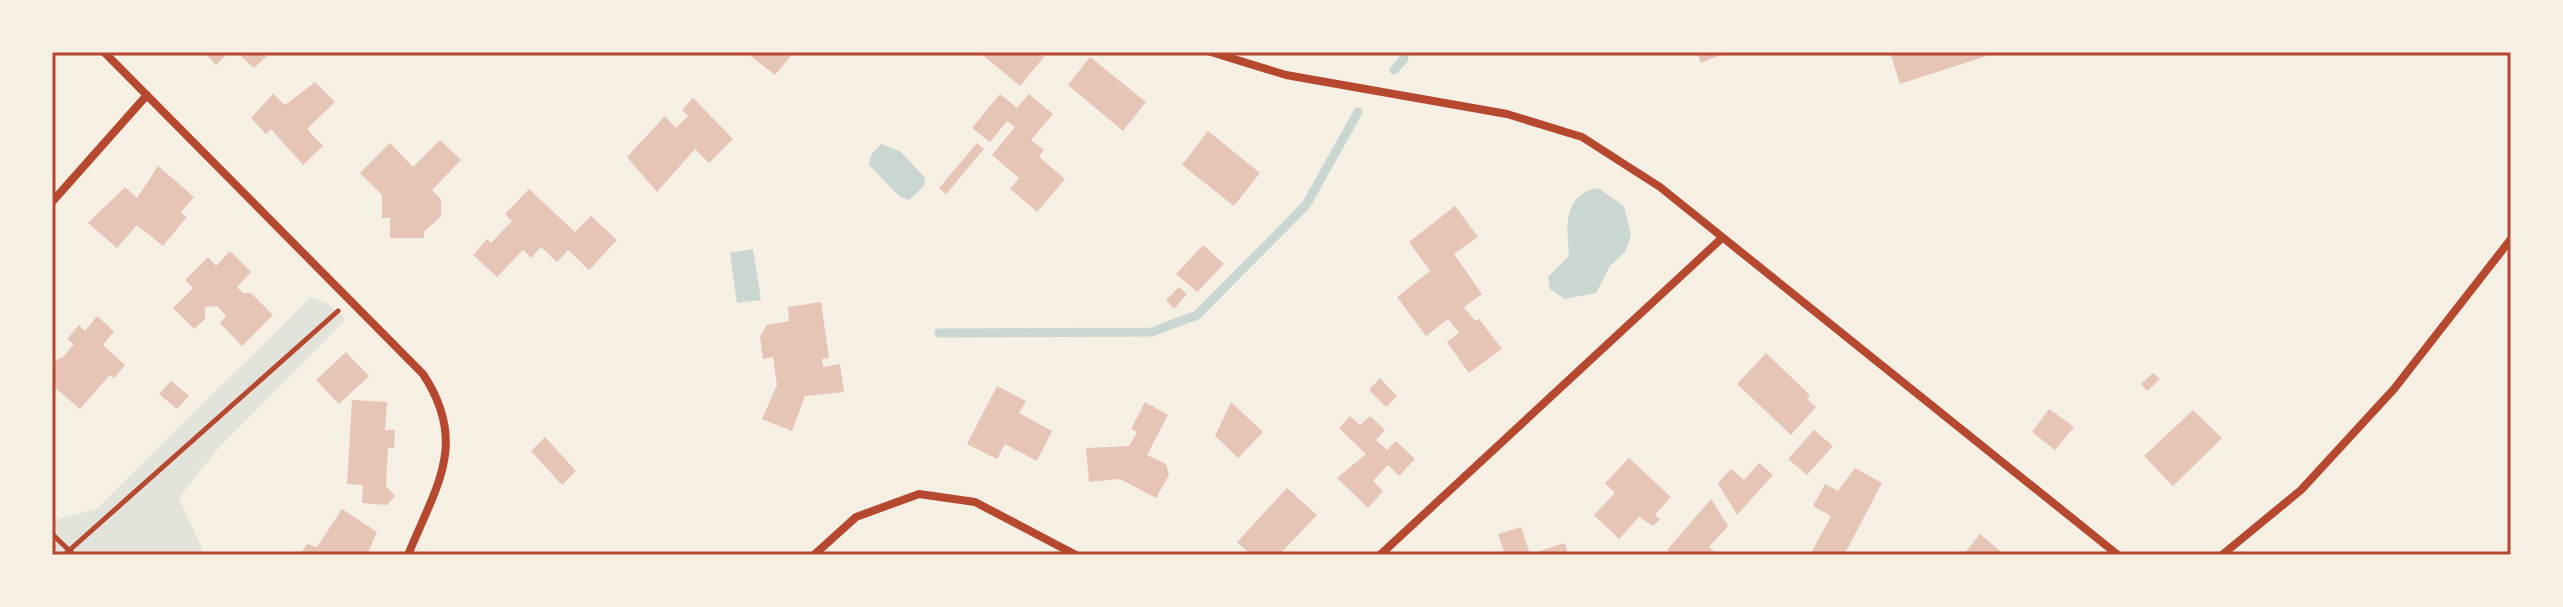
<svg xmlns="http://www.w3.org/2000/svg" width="2563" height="607" viewBox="0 0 2563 607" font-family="'Public Sans',sans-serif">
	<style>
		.green { fill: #e2e4dc }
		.water { fill: #c9d6d2 }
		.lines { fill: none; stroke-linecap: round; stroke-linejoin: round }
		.stream { stroke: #c9d6d2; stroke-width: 9 }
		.building { fill: #e6c5b7 }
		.path { stroke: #b5482f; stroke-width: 5 }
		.minor { stroke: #b5482f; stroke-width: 8 }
		.neatline { fill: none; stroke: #b5482f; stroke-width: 3 }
	</style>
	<rect width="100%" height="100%" fill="#f6efe4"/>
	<path class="green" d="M311,297L327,303L346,319L217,450L179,498L205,555H52V521L96,509Z"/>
	<path class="water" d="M881,144L901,152L925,178L924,186L909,200L900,197L869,165L871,155Z
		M1598,188L1624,206L1631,235L1625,252L1610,266L1596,293L1565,299L1550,289L1548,277L1569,256C1567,229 1562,194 1598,188Z
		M753,249L761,300L737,303L730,253Z"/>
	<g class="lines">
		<path class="stream" d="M1394,70L1404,59L1403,52
			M939,333L1152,332L1197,315L1306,205L1358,112"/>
	</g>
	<path class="building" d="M204,52H229L216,65Z
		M245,52H271L254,68L241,56Z
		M745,52H794L775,75Z
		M979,52H1038L1044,57L1020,86Z
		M1697,52H1728L1701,63Z
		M1890,52H1996V53L1900,84Z
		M1090,57L1146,102L1123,131L1068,85Z
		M315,82L335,102L307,129L323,146L303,165L271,129L266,134L251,118L273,94L285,105Z
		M1000,94L1017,108L1029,94L1053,114L1031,140L1044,150L1039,157L1065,179L1037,212L1010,189L1019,178L992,155L1015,127L1007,121L990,142L972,128Z
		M693,98L733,139L709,163L695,149L657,192L627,157L665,116L676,128L688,116L682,110Z
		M1208,131L1260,173L1234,206L1182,165Z
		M440,140L461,160L432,190L441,199V216L424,232V238H390V218H382V195L360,173L390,143L413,167Z
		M977,143L984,149L946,194L939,188Z
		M158,166L194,197L181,212L187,217L163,246L137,225L117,248L88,223L125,187L137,198Z
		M529,189L575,232L591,216L617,240L589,270L568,250L557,262L541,247L531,258L523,250L497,277L473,255L487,239L491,243L512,221L505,214Z
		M1455,206L1478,237L1454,254L1482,294L1464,307L1475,321L1479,319L1502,349L1469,373L1447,342L1459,333L1448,319L1426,336L1397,297L1430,271L1409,242Z
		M1203,245L1224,264L1197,292L1176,274Z
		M230,251L251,272L237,287L243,293H251L273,315L242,346L220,323L226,316L217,306L205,307V319L194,329L173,308L193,288L185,280L208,257L216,266Z
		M1179,287L1187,294L1174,309L1166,300Z
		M821,302L829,358L822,359L823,367L840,364L844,392L805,396L792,431L762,419L777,385L773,357L763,359L760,336L767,325L789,321L788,307Z
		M97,316L114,331L103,345L125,365L114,378L110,375L80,409L52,385V362L63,357L74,344L67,339L79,325L85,331Z
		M346,352L369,376L339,404L316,380Z
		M1766,353L1810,395L1807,399L1816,407L1791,435L1737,384Z
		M2153,373L2160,379L2147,391L2141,384Z
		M1380,378L1397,396L1386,407L1369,390Z
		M171,381L189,396L177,409L159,394Z
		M997,386L1026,401L1019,413L1052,431L1037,461L1005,444L997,459L967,444Z
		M352,400L387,402L385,430H395L394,448H388L386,486L395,496L387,505L362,503L363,485L347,484Z
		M1145,402L1168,415L1147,455L1166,464L1169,475L1156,498L1120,479L1089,482L1086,448L1129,446L1137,432L1131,429Z
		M1231,402L1263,432L1238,458L1215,436Z
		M2049,409L2074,427L2055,450L2032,432Z
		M2193,410L2222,438L2173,486L2144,456Z
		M1350,416L1360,425L1370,416L1385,430L1376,440L1387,450L1396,441L1415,459L1399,476L1388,465L1373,481L1383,491L1368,508L1337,478L1366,454L1339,428Z
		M1814,430L1833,446L1807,475L1788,459Z
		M545,437L576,471L562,485L531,451Z
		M1629,458L1671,497L1655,515L1660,519L1653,526L1639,517L1619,539L1594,515L1615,493L1605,483Z
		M1759,463L1773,475L1737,515L1718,483L1731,469L1744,480Z
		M1855,468L1882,483L1844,555H1814L1811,553L1831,516L1813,506L1825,484L1838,491Z
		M1287,488L1317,515L1279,555H1251L1237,542Z
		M1711,499L1728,526L1709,547L1718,555H1673L1667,550Z
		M342,509L377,532L367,555H300L307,544L317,547Z
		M1521,527L1530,554L1565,543L1568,555H1505L1498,534Z
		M1980,534L2005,555H1963Z"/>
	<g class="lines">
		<path class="path" d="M52,534L74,555
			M64,555L338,311"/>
		<path class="minor" d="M104,52L423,374C469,444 436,486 408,555
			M1211,52L1286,75L1507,114L1582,137L1660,187L2118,555
			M52,202L147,95
			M814,555L856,517L919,494L975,502L1076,555
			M1380,555L1722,238
			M2222,555L2301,490L2394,389L2511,239"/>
	</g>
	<rect width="2563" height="607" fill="none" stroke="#f6efe4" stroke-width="108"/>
	<rect x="54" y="54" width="2455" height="499" class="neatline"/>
</svg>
